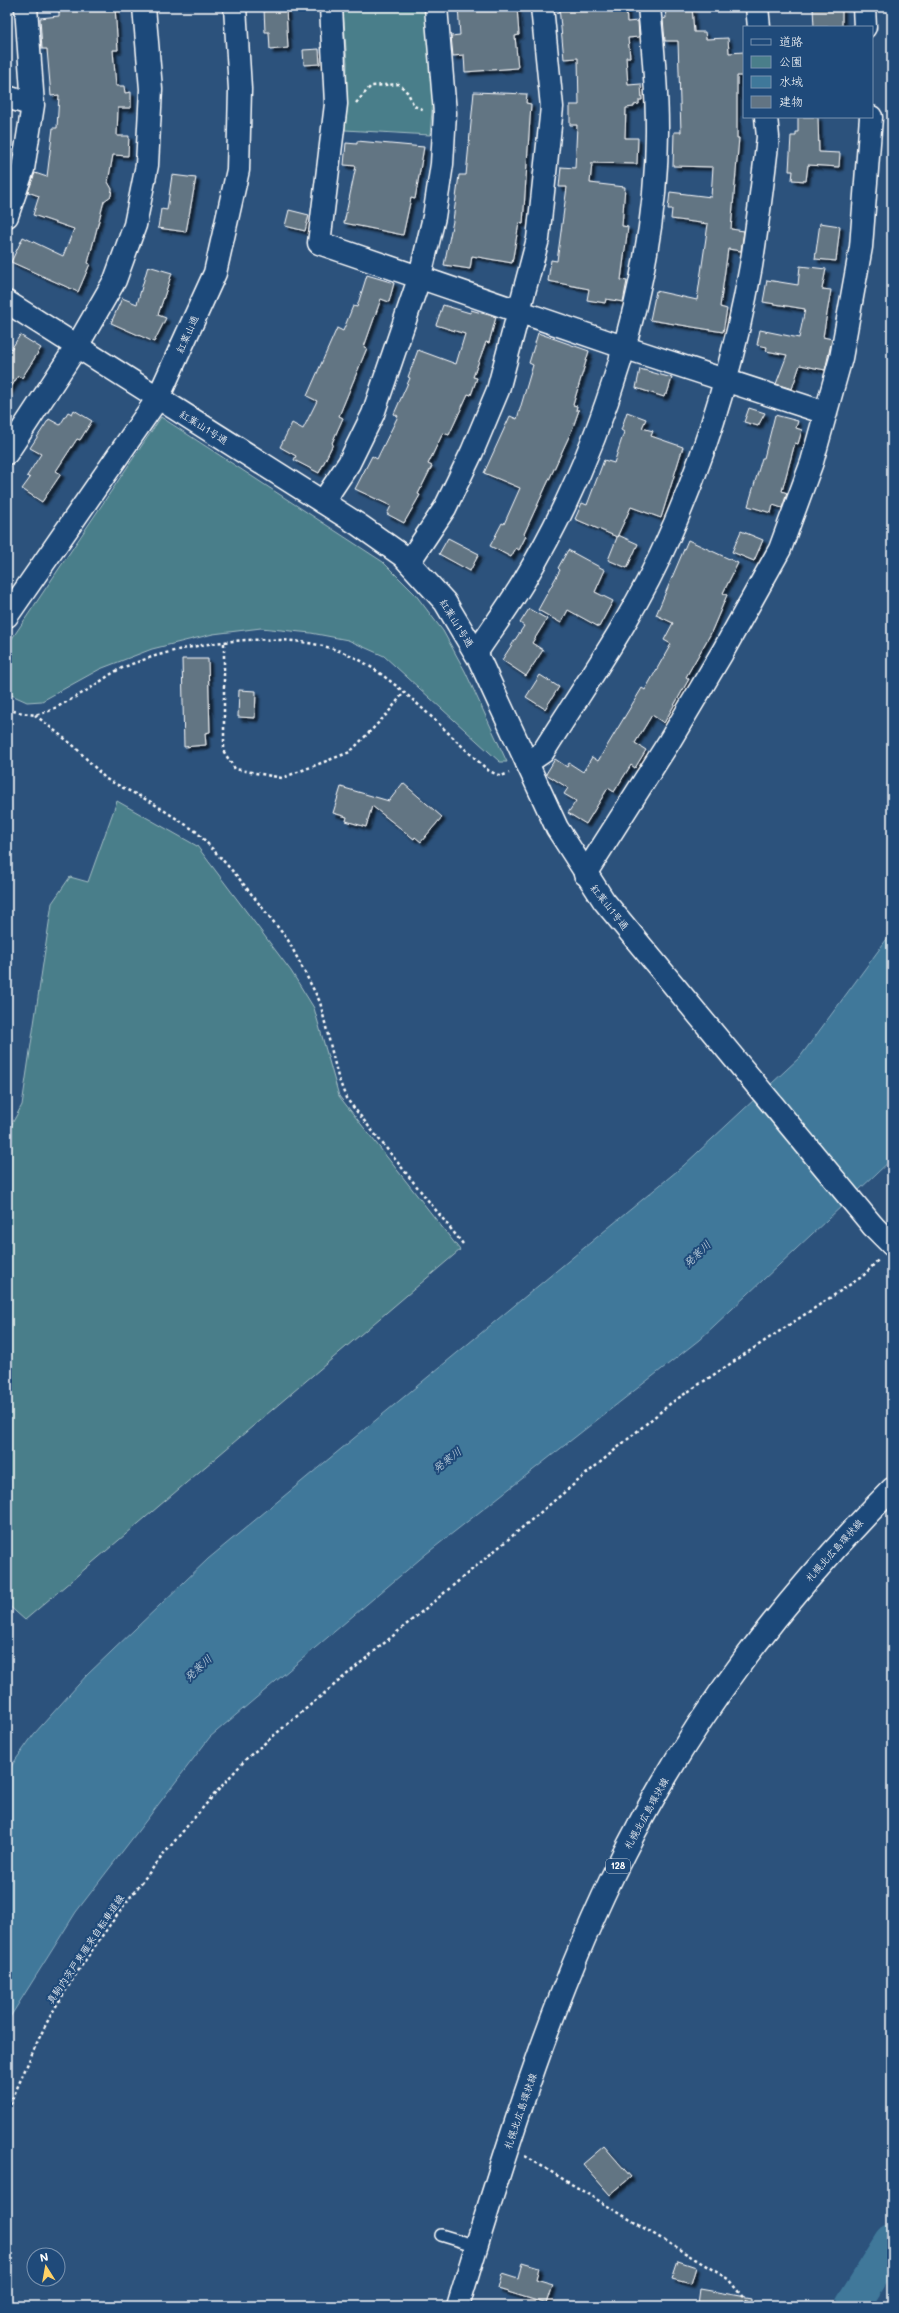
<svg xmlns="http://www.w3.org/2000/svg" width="899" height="2313" viewBox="0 0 899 2313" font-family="Mali,'Klee One',sans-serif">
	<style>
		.green { fill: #4a7e8a; stroke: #a4bec4 }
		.water { fill: #3f789a; stroke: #8caec2 }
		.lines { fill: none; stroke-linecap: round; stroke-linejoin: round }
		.river { stroke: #3f789a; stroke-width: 34 }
		.building { fill: #627483; stroke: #fff; filter: url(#shadow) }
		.lane-casing { stroke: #fff; stroke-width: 14 }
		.street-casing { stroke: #fff; stroke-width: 25 }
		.secondary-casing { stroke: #fff; stroke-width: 25 }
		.primary-casing { stroke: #fff; stroke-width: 25 }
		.path { stroke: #fff; stroke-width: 2.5; stroke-dasharray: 3 3; stroke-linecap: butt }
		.lane { stroke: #1f4a7a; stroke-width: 11 }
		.street { stroke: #1f4a7a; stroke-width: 22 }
		.secondary { stroke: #1f4a7a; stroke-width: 22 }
		.primary { stroke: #1f4a7a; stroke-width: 22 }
		.labels { text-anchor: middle; stroke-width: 4; stroke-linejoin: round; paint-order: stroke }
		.shield { fill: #1f4a7a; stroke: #bcc9d7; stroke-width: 1 }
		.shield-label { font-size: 9px; font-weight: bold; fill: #fff }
		.street-label { font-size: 10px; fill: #fff; stroke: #1f4a7a }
		.water-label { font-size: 11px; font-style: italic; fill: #cfdde6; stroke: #1f4a7a }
	</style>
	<defs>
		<filter id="shadow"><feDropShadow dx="3.5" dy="3.5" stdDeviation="1" flood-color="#0009"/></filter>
	</defs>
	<rect width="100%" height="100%" fill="#2c527c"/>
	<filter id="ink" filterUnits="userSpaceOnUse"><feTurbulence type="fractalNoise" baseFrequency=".025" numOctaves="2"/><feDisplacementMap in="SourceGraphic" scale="8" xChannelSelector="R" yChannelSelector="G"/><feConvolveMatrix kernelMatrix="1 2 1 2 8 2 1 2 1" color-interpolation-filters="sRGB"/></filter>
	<g filter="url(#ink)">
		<path class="green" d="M343,7H427L433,98L430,135L345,130L347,63Z
			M161,417L383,562L415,594L443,631L465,671L507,762H500L384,656L348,640L311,633L261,628L213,634L152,649L100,669L42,701L27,702L7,693V646Z
			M117,801L197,846L291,971L314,1008L339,1096L460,1250L25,1620L7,1604V1133L22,1105L52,903L70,877L88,882Z"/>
		<path class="water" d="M892,932V1159L699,1340L426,1554L210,1737L76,1912L7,2022V1772L34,1734L87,1675L208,1559L683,1166L800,1057Z"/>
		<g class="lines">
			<path class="river" d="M852,2306L892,2242"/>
		</g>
		<path class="building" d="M88,7H115L118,50H113L116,86H124L125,93L131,92V108H118L117,136H129L128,156L113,155L108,182L112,189L111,196L104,201L88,263L90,264L78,292L11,262L23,237L63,256L74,229L33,215L39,196L28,192L35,173L47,177L53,128H57L59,95L51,96L47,49H42L40,18L59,16V11L88,9Z
			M458,7H517L519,35L515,36L518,68L465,72L464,55L453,56L451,36L460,35Z
			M559,7H626L627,22L638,21L639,37L628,38L630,57H626L628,85L641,84L642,100H639V104L634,105V107L626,108L625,138H638L637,164L592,163L590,183L625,187L622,226L628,227L621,280L627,281L623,302L606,299L605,303L587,300L589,289L548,281L551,260L557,261L567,187H559L561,167L575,168L577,125H570V105H579L578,58L564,59Z
			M665,7H692L694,32H705L706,39L728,38L729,53L744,52V76H737V138H739L731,229L744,231L741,251L728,249L720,307L727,309L723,332L650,320L656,291L697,300L708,224L671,219L672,209H668L670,192L711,197L713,167L673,166L674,132H681L678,41H665L663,19L666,18Z
			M842,7V27H814L813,8Z
			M286,8L288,48L270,50L269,32H265L264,9Z
			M319,49L320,64L304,65L303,50Z
			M474,92L527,94L526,103L531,104L523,224L519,223L512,263L472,256L470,269L444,265L453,221L459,175H466Z
			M798,117H818L819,152L840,153L839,167L808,165L806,181L792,180L793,171H789L791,136H796V132H798Z
			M357,141L424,147L415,199L411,198L403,235L344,223L356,166L344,165L346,143L357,144Z
			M172,175L196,178L186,232L158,228L161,209L167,210Z
			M289,210L309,215L305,231L285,226Z
			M820,223L840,226L836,261L815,259Z
			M148,266L172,273L158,315L166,318L154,342L111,323L122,298L137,304Z
			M800,266L826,269L822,289L831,290L823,337L832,339L825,370L800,365L792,389L776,384L787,355L766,351L767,347L757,345L760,330L799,338L805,309L763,302L767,280L798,285Z
			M367,275L394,283L389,302L381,299L364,347L367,348L339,416L343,418L332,443L333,444L319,473L294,460L296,456L280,447L292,423L303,429L317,401L307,396L337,328L343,331L353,306L357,307Z
			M443,305L470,313L471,310L496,317L489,343L486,342L473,377L477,378L471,395L468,394L449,435L443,433L428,464L432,466L418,494L420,495L404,523L387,514L391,506L355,489L372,456L377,459L398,416L394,414L410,378L408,377L418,350L456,364L465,334L436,325Z
			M538,333L589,351L573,405L577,406L576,410H579L572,430L524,534L526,536L519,550L516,548L511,557L490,546L502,523L504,524L520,488L484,473L510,416L517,419L533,365L529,363Z
			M20,335L41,348L22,378L18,376L7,394V356Z
			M640,369L672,378L667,394H665L664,397L636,388Z
			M749,408L765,413L758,426L744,422Z
			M74,410L92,421L80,440L77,439L56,471L61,474L42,502L22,489L30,478L27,476L41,454L30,448L49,419L60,425L68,412L72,414Z
			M627,412L646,419L642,428L653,431L651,436L683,447L661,518L631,507L617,537L575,519L582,503L587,505L604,460L614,463L624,432L621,430Z
			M775,415L798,421L796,428L802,430L798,444L795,443L782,491L787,493L782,508L773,505L771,513L748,506L762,458H764Z
			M741,531L763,540L754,561L732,552Z
			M618,535L638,544L627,568L608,560Z
			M448,538L479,554L470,571L439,554Z
			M688,540L738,563L723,593L727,595L710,635L686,677L689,679L664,723L652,715L635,743L646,750L635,768L631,765L614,792L608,788L586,824L568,813L576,801L564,794L568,788L546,774L555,759L567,767L569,763L583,772L592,757L598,761L642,688L645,690L671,644L664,640L673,623L656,615Z
			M568,550L605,570L595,592L613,601L599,627L568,610L561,623L538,610L560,570L558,568Z
			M529,609L547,619L532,643L543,650L526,676L502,660L524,626L520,623Z
			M182,659H208L210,732L205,733L206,745L184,747Z
			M540,675L559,687L545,709L526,697Z
			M239,690L256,691L255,718L238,717Z
			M403,783L442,817L421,842L415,837L414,839L372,806L366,827L346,821L347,817L333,813L341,787L389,801Z
			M604,2146L631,2177L610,2195L583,2164Z
			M678,2261L696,2267L691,2284L672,2279Z
			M522,2262L539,2267L536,2280L553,2285L547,2304L498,2289L502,2274L518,2279Z
			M700,2289L751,2298V2306L698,2304Z"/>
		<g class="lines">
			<g class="lane-casing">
				<path id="lane" d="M441,2235L477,2246"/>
			</g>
			<g class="street-casing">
				<path id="street" d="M331,7L336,104L319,243L623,347L826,413
					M757,7L759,27
					M864,7L865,27
					M7,97L33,105
					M7,216L23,169L33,105L26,7
					M7,453L77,346L115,280L135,225L147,165L151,89L144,7
					M323,502L349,463L373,414L420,276L434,217L442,164L445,113L436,7
					M409,562L445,508L472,452L498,390L538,239L552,107L542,7
					M476,653C492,629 509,606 524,581C601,453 658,277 657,127C657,87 653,47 649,7
					M527,763L543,752C587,682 635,615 668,539C706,454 735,358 751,266C758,223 763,180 768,137L766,117
					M585,874L669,742L722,653L780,549L812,462L841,358L861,247L871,117
					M873,1226L892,1245"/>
			</g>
			<g class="secondary-casing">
				<path id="secondary" d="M7,302L359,525L403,556L445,602L479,659L557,828L604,901L873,1226
					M7,616L158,398L215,273L238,170L240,89L235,7"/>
			</g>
			<g class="primary-casing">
				<path id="primary" d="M458,2306C505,2153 551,1998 623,1855C693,1716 783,1599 892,1489"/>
			</g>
			<path class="path" d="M356,103L371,86L399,84L408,93L414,106L425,110
				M224,643V752L235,769L282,778L350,752L387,714L405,691
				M7,710L35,715L49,711C61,705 74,698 86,691C98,684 109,674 122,668C187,640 300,624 363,662C411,692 447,734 489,771L501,776L509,773
				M35,715L74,746L106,779L151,802L197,832L237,876L288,940L320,1002L338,1077L346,1098L463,1244
				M7,2110C23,2077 36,2040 55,2008C109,1918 176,1836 247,1758L671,1403L863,1276L879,1259
				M525,2156L728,2279L750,2306"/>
			<use href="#lane" class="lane"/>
			<use href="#street" class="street"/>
			<use href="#secondary" class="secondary"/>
			<use href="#primary" class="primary"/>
		</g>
	</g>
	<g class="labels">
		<rect class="shield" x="606" y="1859" width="24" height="14" rx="3"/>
		<g class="shield-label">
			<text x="618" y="1869">128</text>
		</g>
		<g class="street-label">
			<text transform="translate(187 334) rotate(-66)" y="4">紅葉山通</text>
			<text transform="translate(204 427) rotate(32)" y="4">紅葉山1号通</text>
			<text transform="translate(457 623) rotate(58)" y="4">紅葉山1号通</text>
			<text transform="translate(610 907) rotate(52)" y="4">紅葉山1号通</text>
			<text transform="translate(834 1550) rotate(-48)" y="4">札幌北広島環状線</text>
			<text transform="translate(646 1813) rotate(-61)" y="4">札幌北広島環状線</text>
			<text transform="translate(85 1949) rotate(-56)" y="4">真駒内茨戸東雁来自転車道線</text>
			<text transform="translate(520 2111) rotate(-71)" y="4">札幌北広島環状線</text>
		</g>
		<g class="water-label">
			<text transform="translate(697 1254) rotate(-44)" y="4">発寒川</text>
			<text transform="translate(447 1460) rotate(-38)" y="4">発寒川</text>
			<text transform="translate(198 1668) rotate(-43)" y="4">発寒川</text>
		</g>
	</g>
	<rect width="899" height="2313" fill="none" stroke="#1f4a7a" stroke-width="24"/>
	<rect x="12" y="12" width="875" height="2289" fill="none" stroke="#fff" stroke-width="1.5" filter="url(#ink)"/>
	<rect x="743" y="26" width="130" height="92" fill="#1f4a7a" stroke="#7992af"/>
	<rect x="751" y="39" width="20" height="6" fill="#1f4a7a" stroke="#7992af"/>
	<text x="779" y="46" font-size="12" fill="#ffffff">道路</text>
	<rect x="751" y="56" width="20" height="12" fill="#4a7e8a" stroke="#7992af"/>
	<text x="779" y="66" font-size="12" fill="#ffffff">公園</text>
	<rect x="751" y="76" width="20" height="12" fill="#3f789a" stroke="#7992af"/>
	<text x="779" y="86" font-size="12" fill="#ffffff">水域</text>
	<rect x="751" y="96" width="20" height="12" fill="#627483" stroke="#7992af"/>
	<text x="779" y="106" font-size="12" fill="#ffffff">建物</text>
	<g transform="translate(46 2267) rotate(349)"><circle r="19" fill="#1f4a7a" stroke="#7992af"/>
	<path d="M0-3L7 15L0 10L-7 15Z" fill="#ffd166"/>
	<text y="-6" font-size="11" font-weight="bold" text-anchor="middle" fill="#ffffff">N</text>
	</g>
</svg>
